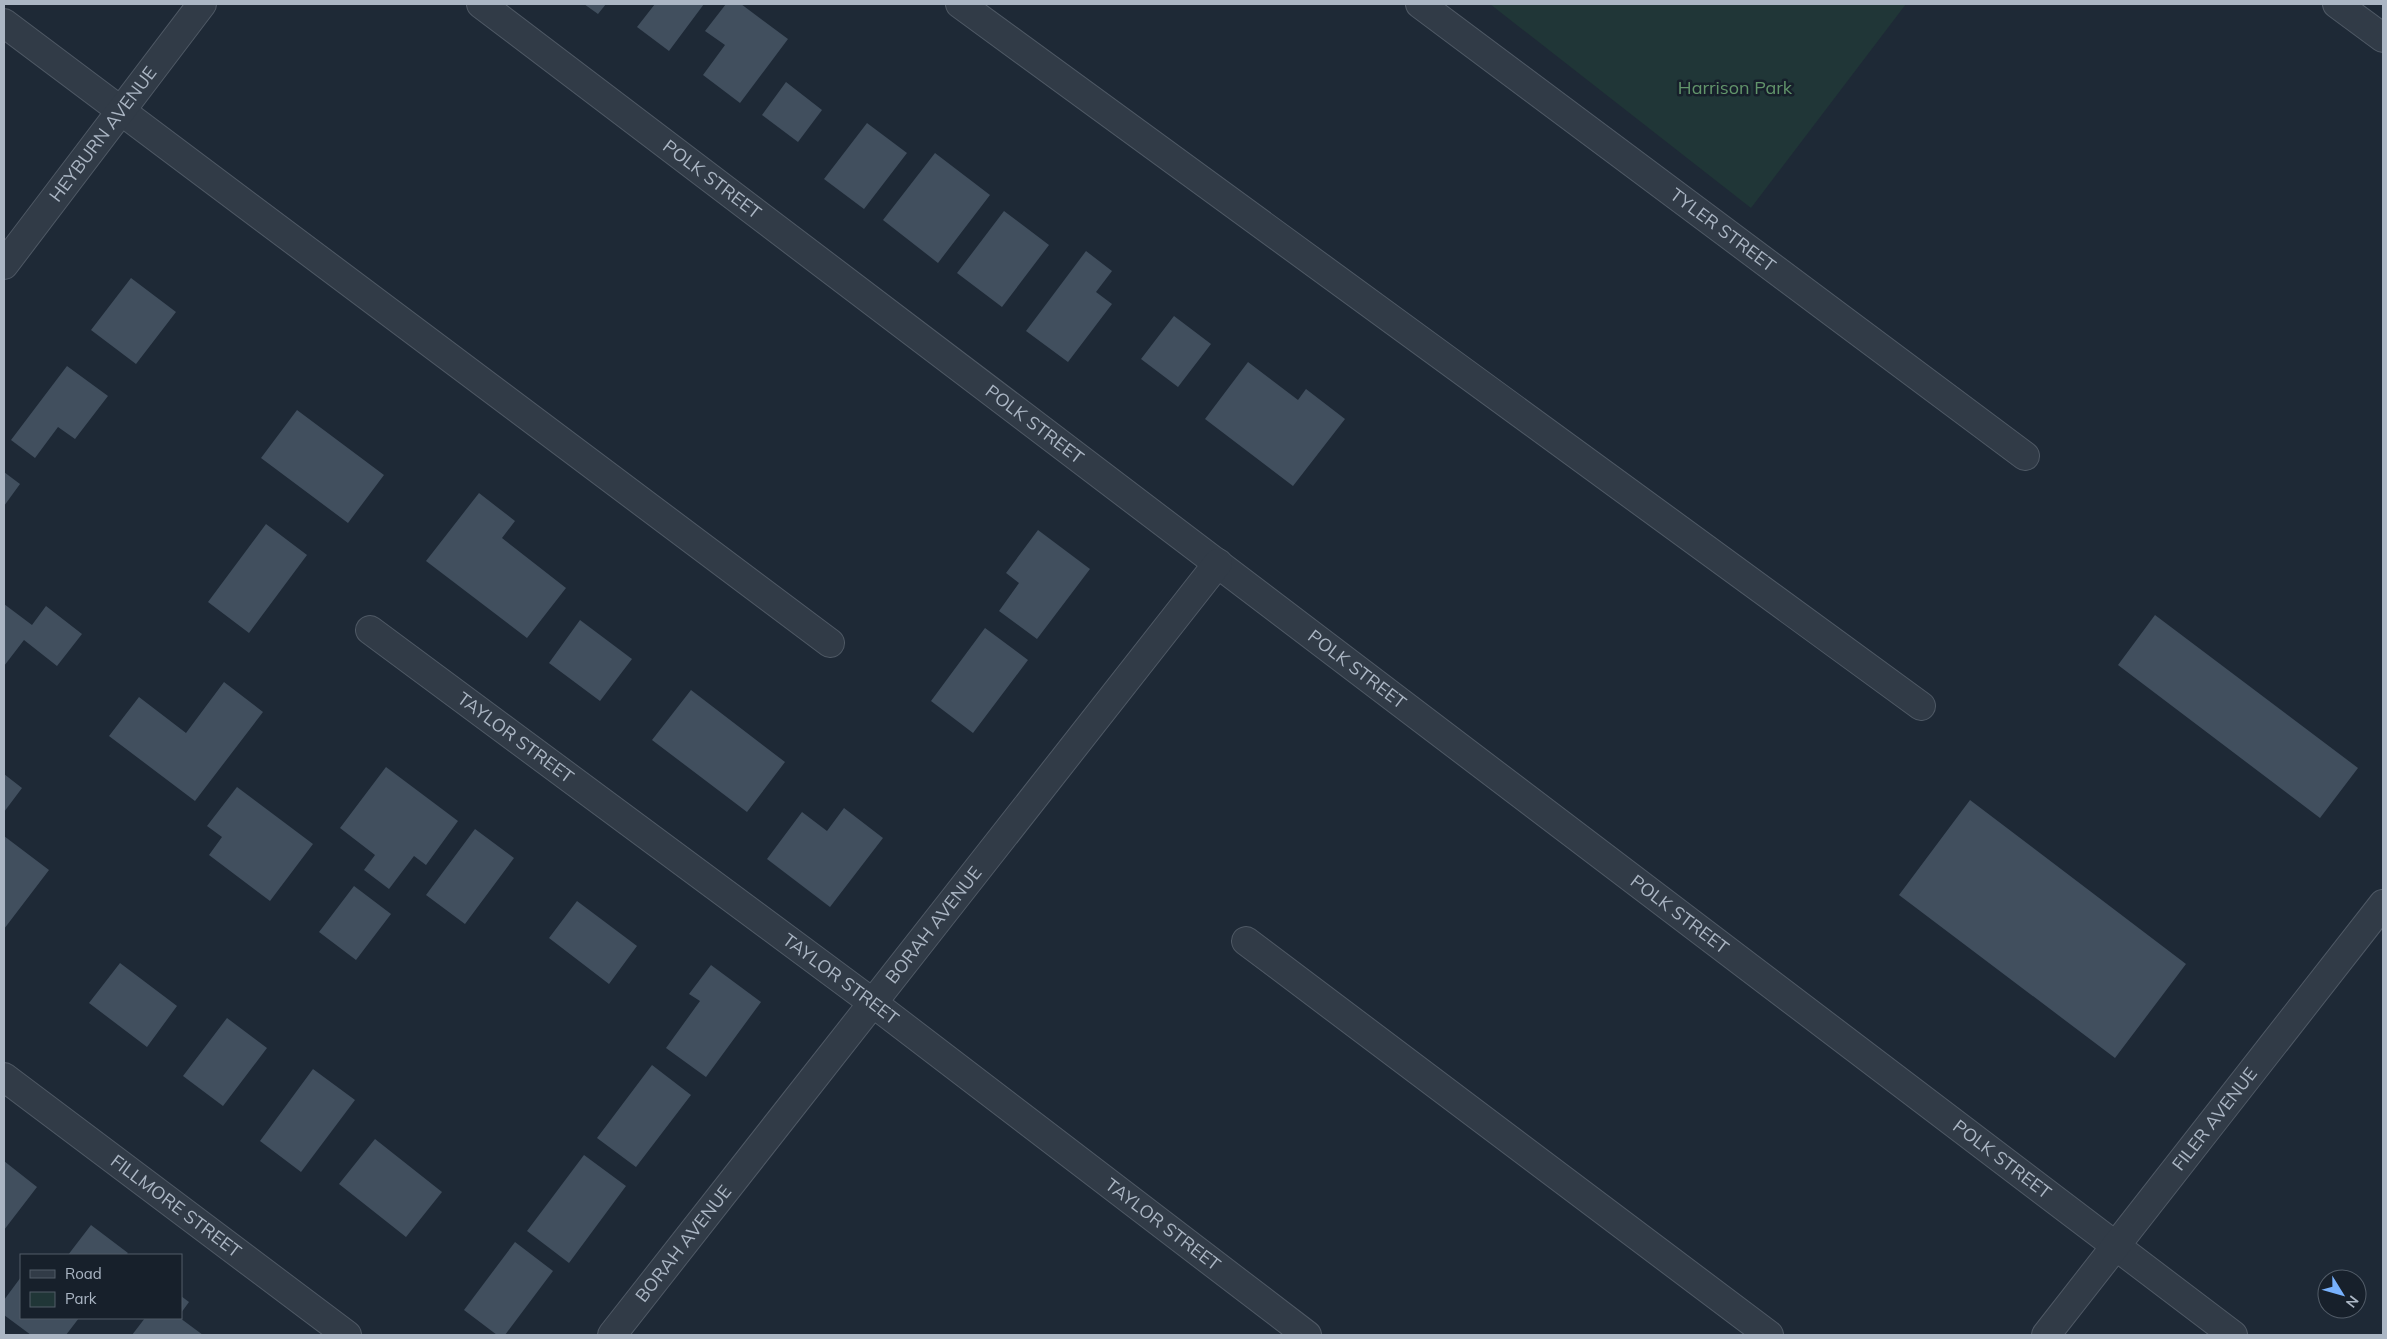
<svg xmlns="http://www.w3.org/2000/svg" width="2387" height="1339" viewBox="0 0 2387 1339" font-family="Mulish,sans-serif">
	<style>
		.green { fill: #203637 }
		.building { fill: #414f5e }
		.lines { fill: none; stroke-linecap: round; stroke-linejoin: round }
		.minor-casing { stroke: #4f5965; stroke-width: 30 }
		.minor { stroke: #313b47; stroke-width: 28 }
		.labels { text-anchor: middle; stroke-width: 5; stroke-linejoin: round; paint-order: stroke }
		.park-label { font-size: 18px; fill: #62956b; stroke: #17202b }
		.street-label { font-size: 18px; fill: #abb6c4; stroke: #17202b }
	</style>
	<rect width="100%" height="100%" fill="#1e2936"/>
	<path class="green" d="M1490,4H1906L1751,208Z"/>
	<path class="building" d="M584,4H606L598,14Z
		M655,4H704L669,51L637,27Z
		M726,4H741L788,39L740,103L703,75L725,45L705,31Z
		M786,82L822,110L798,142L762,115Z
		M867,123L907,153L864,209L824,179Z
		M935,153L990,195L938,263L883,220Z
		M1004,211L1049,245L1002,307L957,273Z
		M1086,251L1112,271L1096,292L1112,304L1068,362L1026,331Z
		M131,278L176,312L136,364L91,330Z
		M1174,316L1211,344L1178,387L1141,359Z
		M1248,362L1298,400L1306,389L1345,419L1293,486L1205,419Z
		M67,366L108,396L75,439L58,427L35,458L11,440Z
		M297,410L384,475L348,523L261,458Z
		M4,472L20,484L4,506Z
		M479,493L515,521L502,538L566,588L527,638L426,561Z
		M266,524L307,555L249,633L208,602Z
		M1038,530L1090,569L1037,639L999,611L1019,583L1006,573Z
		M4,604L32,625L46,606L82,634L57,666L24,640L4,666Z
		M2155,615L2358,768L2320,818L2118,665Z
		M580,620L632,659L600,701L549,663Z
		M985,628L1028,660L973,733L931,701Z
		M224,682L263,712L195,801L109,736L139,697L186,733Z
		M691,690L785,762L747,812L652,740Z
		M386,767L458,821L426,865L414,856L389,889L364,870L375,855L340,828Z
		M4,774L22,788L4,812Z
		M237,787L313,844L270,901L209,855L222,837L207,826Z
		M1970,800L2186,964L2115,1058L1899,895Z
		M844,808L883,838L830,907L767,859L802,812L827,831Z
		M475,829L514,858L465,924L426,895Z
		M4,836L49,870L4,929Z
		M354,886L391,914L356,960L319,932Z
		M577,901L637,946L609,984L549,938Z
		M120,963L177,1006L147,1047L89,1003Z
		M711,965L761,1002L706,1077L666,1048L700,1001L689,994Z
		M227,1018L267,1048L223,1106L183,1076Z
		M652,1065L691,1095L636,1167L597,1138Z
		M313,1069L355,1100L301,1172L260,1141Z
		M375,1139L442,1192L406,1237L339,1184Z
		M584,1155L626,1186L569,1263L527,1231Z
		M4,1161L37,1187L4,1230Z
		M91,1225L128,1253L126,1255H68Z
		M515,1242L553,1271L505,1335H497L464,1310Z
		M21,1277V1318H79L66,1335H31L4,1315V1300Z
		M181,1296L189,1302L181,1313Z
		M145,1318H180L203,1335H132Z"/>
	<g class="lines">
		<g class="minor-casing">
			<g id="minor">
				<path id="s1" d="M481,4L2233,1335"/>
				<path d="M960,4L1921,706"/>
				<path id="s2" d="M1420,4L2025,456"/>
				<path d="M2337,4L2383,38"/>
				<path d="M4,23L830,643"/>
				<path id="s3" d="M4,265L202,4"/>
				<path id="s4" d="M370,630L873,1003L1307,1335"/>
				<path d="M1246,941L1769,1335"/>
				<path id="s5" d="M4,1077L347,1335"/>
				<path id="s6" d="M612,1335L1218,563"/>
				<path id="s7" d="M2046,1335L2383,904"/>
			</g>
		</g>
		<use href="#minor" class="minor"/>
	</g>
	<g class="labels">
		<g class="park-label">
			<text x="1735" y="94">Harrison Park</text>
		</g>
		<g class="street-label">
			<text dy="6" stroke="none"><textPath href="#s3" startOffset="164">HEYBURN AVENUE</textPath></text>
			<text dy="6" stroke="none"><textPath href="#s1" startOffset="290">POLK STREET</textPath></text>
			<text dy="6" stroke="none"><textPath href="#s2" startOffset="378">TYLER STREET</textPath></text>
			<text dy="6" stroke="none"><textPath href="#s1" startOffset="695">POLK STREET</textPath></text>
			<text dy="6" stroke="none"><textPath href="#s1" startOffset="1100">POLK STREET</textPath></text>
			<text dy="6" stroke="none"><textPath href="#s4" startOffset="181">TAYLOR STREET</textPath></text>
			<text dy="6" stroke="none"><textPath href="#s1" startOffset="1505">POLK STREET</textPath></text>
			<text dy="6" stroke="none"><textPath href="#s6" startOffset="521">BORAH AVENUE</textPath></text>
			<text dy="6" stroke="none"><textPath href="#s4" startOffset="586">TAYLOR STREET</textPath></text>
			<text dy="6" stroke="none"><textPath href="#s7" startOffset="274">FILER AVENUE</textPath></text>
			<text dy="6" stroke="none"><textPath href="#s1" startOffset="1910">POLK STREET</textPath></text>
			<text dy="6" stroke="none"><textPath href="#s5" startOffset="215">FILLMORE STREET</textPath></text>
			<text dy="6" stroke="none"><textPath href="#s4" startOffset="991">TAYLOR STREET</textPath></text>
			<text dy="6" stroke="none"><textPath href="#s6" startOffset="116">BORAH AVENUE</textPath></text>
		</g>
	</g>
	<rect width="2387" height="1339" fill="none" stroke="#abb6c4" stroke-width="10"/>
	<rect x="20" y="1254" width="162" height="65" fill="#17202b" stroke="#525c68"/>
	<rect x="30" y="1270" width="25" height="8" fill="#313b47" stroke="#525c68"/>
	<text x="65" y="1279" font-size="15" fill="#abb6c4">Road</text>
	<rect x="30" y="1292" width="25" height="15" fill="#203637" stroke="#525c68"/>
	<text x="65" y="1304" font-size="15" fill="#abb6c4">Park</text>
	<g transform="translate(2342 1294) rotate(127)"><circle r="24" fill="#17202b" stroke="#525c68"/>
	<path d="M0-4L9 19L0 12L-9 19Z" fill="#78b1fc"/>
	<text y="-8" font-size="14" font-weight="bold" text-anchor="middle" fill="#abb6c4">N</text>
	</g>
</svg>
